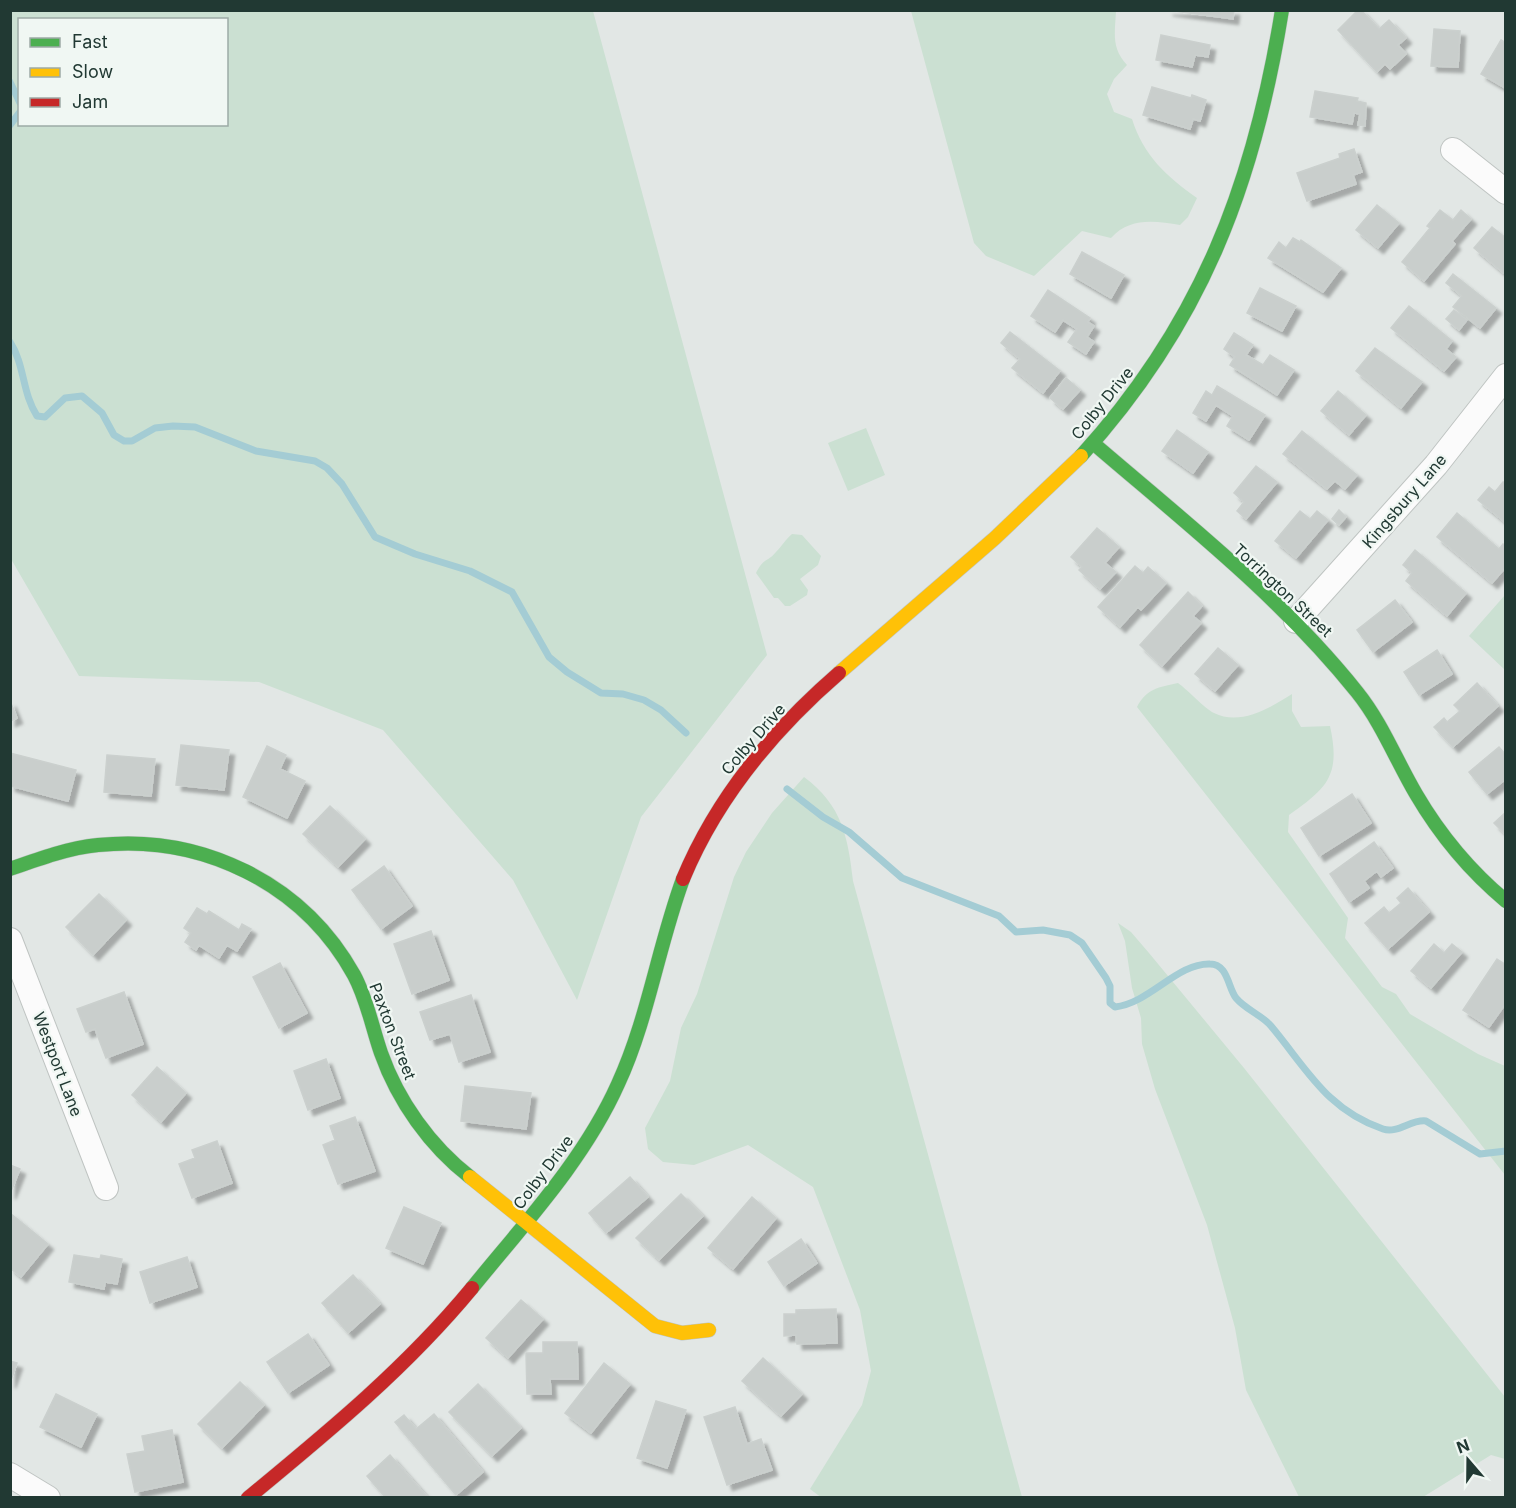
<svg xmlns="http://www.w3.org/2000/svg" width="1516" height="1508" viewBox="0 0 1516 1508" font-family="Inter,sans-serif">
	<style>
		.green { fill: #cbe0d2; fill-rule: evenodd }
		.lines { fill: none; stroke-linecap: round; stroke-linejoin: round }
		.stream { stroke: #a4ccd4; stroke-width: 7 }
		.building { fill: #c9cecc; stroke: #cbd0ce; stroke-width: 1.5; filter: url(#shadow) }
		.street-casing { stroke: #bfc4c2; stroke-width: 26 }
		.fast-casing { stroke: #bec5c2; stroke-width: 15 }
		.slow-casing { stroke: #bec5c2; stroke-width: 15 }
		.jam-casing { stroke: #bec5c2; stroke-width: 15 }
		.street { stroke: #fbfbfb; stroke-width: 24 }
		.fast { stroke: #4caf50; stroke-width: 14 }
		.slow { stroke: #ffc107; stroke-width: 14 }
		.jam { stroke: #c62828; stroke-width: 14 }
		.labels { text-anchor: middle; stroke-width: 4.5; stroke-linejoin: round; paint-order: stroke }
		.street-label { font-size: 16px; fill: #213933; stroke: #f0f7f3 }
	</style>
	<defs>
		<filter id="shadow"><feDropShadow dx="5.5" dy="5.5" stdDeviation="1.5" flood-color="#0004"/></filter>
	</defs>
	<rect width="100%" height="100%" fill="#e2e7e5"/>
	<path class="green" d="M10,11H593L767,655L641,817L577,1000L513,880L383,730L259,682L79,676L11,559ZM20,20H226V124H20Z
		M911,11H1116C1115,33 1111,48 1127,65L1114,79L1107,94L1114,112L1132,119C1143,155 1167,177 1197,198L1188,217L1180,225C1155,221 1130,217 1111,238L1082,231L1034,276L986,256L974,243Z
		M866,428L885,475L848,491L828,443Z
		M792,534L802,535L821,556L818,565L800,579L808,590L807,595L790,606H785L778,598H774L756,573C764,557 768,562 776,552C782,546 785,540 792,534Z
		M1505,595V670L1469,636Z
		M1178,683C1188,690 1204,708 1214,713C1240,726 1270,708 1292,694V711L1301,727L1330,726C1341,776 1327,788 1289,815L1288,832L1348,918L1345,938L1382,987L1396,994L1410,1014L1478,1054L1505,1066V1175L1137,707C1146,689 1159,687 1178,683Z
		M804,777C842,805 848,837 853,881L1022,1497L822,1498L810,1489L862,1405L871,1371L860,1310L813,1187L748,1145L694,1165L663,1162L648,1149L645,1128L670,1081L681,1028L697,994L734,877L746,852L772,813Z
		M1118,923L1131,932L1149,953L1244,1068L1505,1397V1459L1491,1455L1423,1497H1299L1246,1390L1235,1328L1207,1225L1155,1089L1142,1044L1141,1018L1132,988L1125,941Z"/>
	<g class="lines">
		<path class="stream" d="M10,82L20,103
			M10,125L20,112
			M10,342C25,365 22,393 37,416L45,417L65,398L82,396L102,413L114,435L124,441H132L155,428L173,426L195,427L256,451L315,461L327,468L342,484L375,537L415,554L470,571L512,592L549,657L567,672L601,693L623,694L644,700L661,710L686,733
			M787,789L823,817L849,832L902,878L999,916L1016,932L1043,930L1070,935L1082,943L1106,978L1110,986V1003L1115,1007C1150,1003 1177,963 1210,964C1228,964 1228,988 1236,998C1246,1010 1262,1015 1271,1026C1307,1069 1327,1110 1383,1129C1398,1134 1411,1119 1426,1121L1480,1154L1506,1151"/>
	</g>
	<path class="building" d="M1167,10H1234L1233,19Z
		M1358,10H1361L1379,29L1389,20L1406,38L1398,45L1406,54L1390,69L1385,64L1377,72L1338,30Z
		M1434,29L1460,31L1458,67L1431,66Z
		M1161,35L1210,45L1208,57L1195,55L1192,67L1156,60Z
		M1501,40L1506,43L1505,88L1481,74Z
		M1152,87L1191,98L1192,95L1206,100L1200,121L1193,119L1190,129L1143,115Z
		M1315,91L1358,98L1357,101L1366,103L1365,126L1358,125L1360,114L1354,113L1352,124L1310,117Z
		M1354,149L1362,172L1353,175L1356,184L1307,201L1297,173L1340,158L1339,154Z
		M1377,205L1399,223L1378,248L1356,230Z
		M1440,210L1453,220L1461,210L1471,219L1452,241L1455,244L1424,281L1402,262L1430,228L1427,226Z
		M1492,227L1506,238V275L1474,248Z
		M1293,238L1300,242L1301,240L1341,268L1323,292L1268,258L1279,242L1286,248Z
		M1082,252L1124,275L1111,298L1070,274Z
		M1453,274L1496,308L1480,328L1453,307L1462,296L1446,283Z
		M1260,288L1296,306L1282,331L1247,313Z
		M1048,290L1090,318L1088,322L1094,326L1087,337L1094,342L1086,354L1068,342L1077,329L1063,320L1055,332L1031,316Z
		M1409,306L1452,341L1446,349L1456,357L1444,371L1391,328Z
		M1454,310L1467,320L1459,330L1446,319Z
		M1010,332L1060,371L1043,393L1012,368L1020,359L1001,343Z
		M1234,333L1253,345L1246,355L1263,365L1270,355L1294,370L1277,395L1230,365L1235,357L1224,349Z
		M1375,348L1422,382L1401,408L1356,371Z
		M1066,378L1080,390L1063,409L1050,398Z
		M1217,386L1265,415L1249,440L1227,426L1233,416L1216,405L1206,421L1193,413L1206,391L1212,395Z
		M1338,391L1366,415L1349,435L1321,411Z
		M1177,430L1208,452L1193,473L1162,451Z
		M1302,431L1357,475L1345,489L1335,481L1327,489L1283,454Z
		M1256,466L1277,482L1246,519L1237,511L1244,502L1234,493Z
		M1503,482H1506V523L1478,500L1489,487L1495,492Z
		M1339,510L1346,517L1339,525L1332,519Z
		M1300,511L1310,519L1317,511L1328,520L1296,558L1275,541Z
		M1457,513L1499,549L1503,544L1506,546V567L1492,583L1437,537Z
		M1097,528L1119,547L1105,563L1116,572L1100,589L1079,570L1082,567L1071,557Z
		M1415,550L1466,593L1447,616L1406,581L1412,573L1403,565Z
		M1135,566L1143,573L1148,567L1166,583L1141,610L1138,607L1120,627L1098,607Z
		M1188,592L1202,606L1193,616L1201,623L1162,666L1140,645Z
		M1395,600L1412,622L1373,652L1357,630Z
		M1218,648L1238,665L1215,691L1195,674Z
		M1437,650L1452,674L1419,695L1404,672Z
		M1477,683L1498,706L1453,747L1434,727L1444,718L1447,722L1460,711L1454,705Z
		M10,701L17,718L10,721Z
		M181,745L229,750L224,790L176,785Z
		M267,746L286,755L280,769L305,781L287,818L243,797Z
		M1499,747L1506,755V779L1487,794L1469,772Z
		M10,753L76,770L68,801L10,786Z
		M107,755L155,759L151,796L104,792Z
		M1352,794L1371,823L1319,856L1301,828Z
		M330,806L365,839L338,867L303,834Z
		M1506,812V835L1494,823Z
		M1374,842L1393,868L1381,877L1377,871L1364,881L1369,888L1349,902L1330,874Z
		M384,866L412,906L381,929L352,890Z
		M1408,888L1429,912L1388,949L1365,923L1384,907L1389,913L1401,903L1397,898Z
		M99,894L126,920L93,955L66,927Z
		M197,908L207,914L209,911L239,930L242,924L251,929L237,951L227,945L219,958L199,945L196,950L185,942L191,933L184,928Z
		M431,931L449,980L412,994L394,944Z
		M1434,944L1444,953L1452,944L1462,952L1431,988L1411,971Z
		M1497,959L1506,965V1003L1489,1027L1463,1010Z
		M280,963L307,1013L279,1028L253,977Z
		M124,992L143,1044L106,1058L95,1029L86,1032L77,1009Z
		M471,995L490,1052L459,1062L450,1034L430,1040L420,1012Z
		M326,1059L340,1098L308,1110L294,1071Z
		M157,1067L186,1093L161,1122L132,1095Z
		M465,1086L531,1093L526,1129L461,1121Z
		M355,1117L375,1171L338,1184L323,1145L335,1140L330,1126Z
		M217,1141L232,1183L192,1198L179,1164L195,1158L192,1150Z
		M10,1165L20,1169L10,1194Z
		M630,1177L648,1197L606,1233L589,1213Z
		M681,1194L703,1216L659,1260L636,1238Z
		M752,1197L776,1218L733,1269L708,1248Z
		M404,1207L441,1223L423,1264L386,1248Z
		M10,1213L48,1244L21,1277L10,1268Z
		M801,1239L817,1263L784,1286L768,1262Z
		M74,1255L100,1259L101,1255L122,1259L117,1284L105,1282L104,1289L69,1282Z
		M187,1257L197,1287L150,1303L140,1272Z
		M353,1275L380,1304L348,1333L322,1303Z
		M521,1300L543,1319L508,1358L486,1338Z
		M836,1309L837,1343L797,1344L796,1335L784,1336V1314H796V1310Z
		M308,1334L329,1365L288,1393L267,1362Z
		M543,1342H577L578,1379H550L551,1394H527L526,1353H543Z
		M763,1358L802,1394L781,1416L742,1381Z
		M10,1361L17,1363L10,1383Z
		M604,1363L630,1384L591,1433L565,1413Z
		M240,1382L264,1405L222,1448L198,1424Z
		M478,1384L521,1428L492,1456L449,1412Z
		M56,1394L97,1414L81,1447L40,1427Z
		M656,1401L686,1410L667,1468L637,1458Z
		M735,1407L747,1444L761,1439L772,1470L727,1485L704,1417Z
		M434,1414L483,1472L456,1495L395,1422L404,1415L416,1429Z
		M172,1430L183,1482L135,1492L127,1454L145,1451L142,1436Z
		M390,1455L428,1498H386L367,1476Z"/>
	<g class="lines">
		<g class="street-casing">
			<path id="street" d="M1453,150L1506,192
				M1296,621L1436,465L1506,376
				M10,940L106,1188
				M10,1475L48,1498"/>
		</g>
		<g class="fast-casing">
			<path id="fast" d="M1093,443C1185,522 1281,597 1357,692C1382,723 1396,760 1416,794C1440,835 1470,871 1506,901
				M1081,456C1201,324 1254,185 1282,10
				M10,869C38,859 68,848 98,845C202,834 303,883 354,975C367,999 372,1027 381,1053C398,1101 430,1146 470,1177
				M472,1288C524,1224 584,1160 618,1084C648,1019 658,947 683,879"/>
		</g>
		<g class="slow-casing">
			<path id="slow" d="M839,673L995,538L1081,456
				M470,1177L655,1326L682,1333L709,1330"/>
		</g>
		<g class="jam-casing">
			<path id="jam" d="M683,879C717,797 772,731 839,673
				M248,1498C328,1432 406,1368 472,1288"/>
		</g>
		<use href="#street" class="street"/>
		<use href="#fast" class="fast"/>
		<use href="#slow" class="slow"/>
		<use href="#jam" class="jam"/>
	</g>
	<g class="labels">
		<g class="street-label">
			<text transform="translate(1102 403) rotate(-51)" y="6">Colby Drive</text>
			<text transform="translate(1404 501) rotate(-49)" y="6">Kingsbury Lane</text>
			<text transform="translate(1283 590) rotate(43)" y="6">Torrington Street</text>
			<text transform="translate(753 739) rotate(-49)" y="6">Colby Drive</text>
			<text transform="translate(393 1031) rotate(69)" y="6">Paxton Street</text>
			<text transform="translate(58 1064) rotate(69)" y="6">Westport Lane</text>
			<text transform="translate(543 1172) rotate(-53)" y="6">Colby Drive</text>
		</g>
	</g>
	<rect width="1516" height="1508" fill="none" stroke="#213933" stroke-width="24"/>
	<rect x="18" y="18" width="210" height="108" fill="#f0f7f3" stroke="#9daba6" stroke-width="1.5"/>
	<rect x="30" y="38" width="30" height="9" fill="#4caf50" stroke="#9daba6" stroke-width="1.5"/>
	<text x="72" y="48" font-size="18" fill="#213933">Fast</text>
	<rect x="30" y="68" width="30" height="9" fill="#ffc107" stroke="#9daba6" stroke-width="1.5"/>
	<text x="72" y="78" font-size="18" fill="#213933">Slow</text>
	<rect x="30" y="98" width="30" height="9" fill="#c62828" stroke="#9daba6" stroke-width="1.5"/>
	<text x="72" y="108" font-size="18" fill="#213933">Jam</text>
	<g transform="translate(1468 1460) rotate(340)" stroke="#f0f7f3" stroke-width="4.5" paint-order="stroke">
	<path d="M0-4.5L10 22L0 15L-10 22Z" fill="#213933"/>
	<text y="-9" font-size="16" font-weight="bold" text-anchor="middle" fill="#213933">N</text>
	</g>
</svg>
